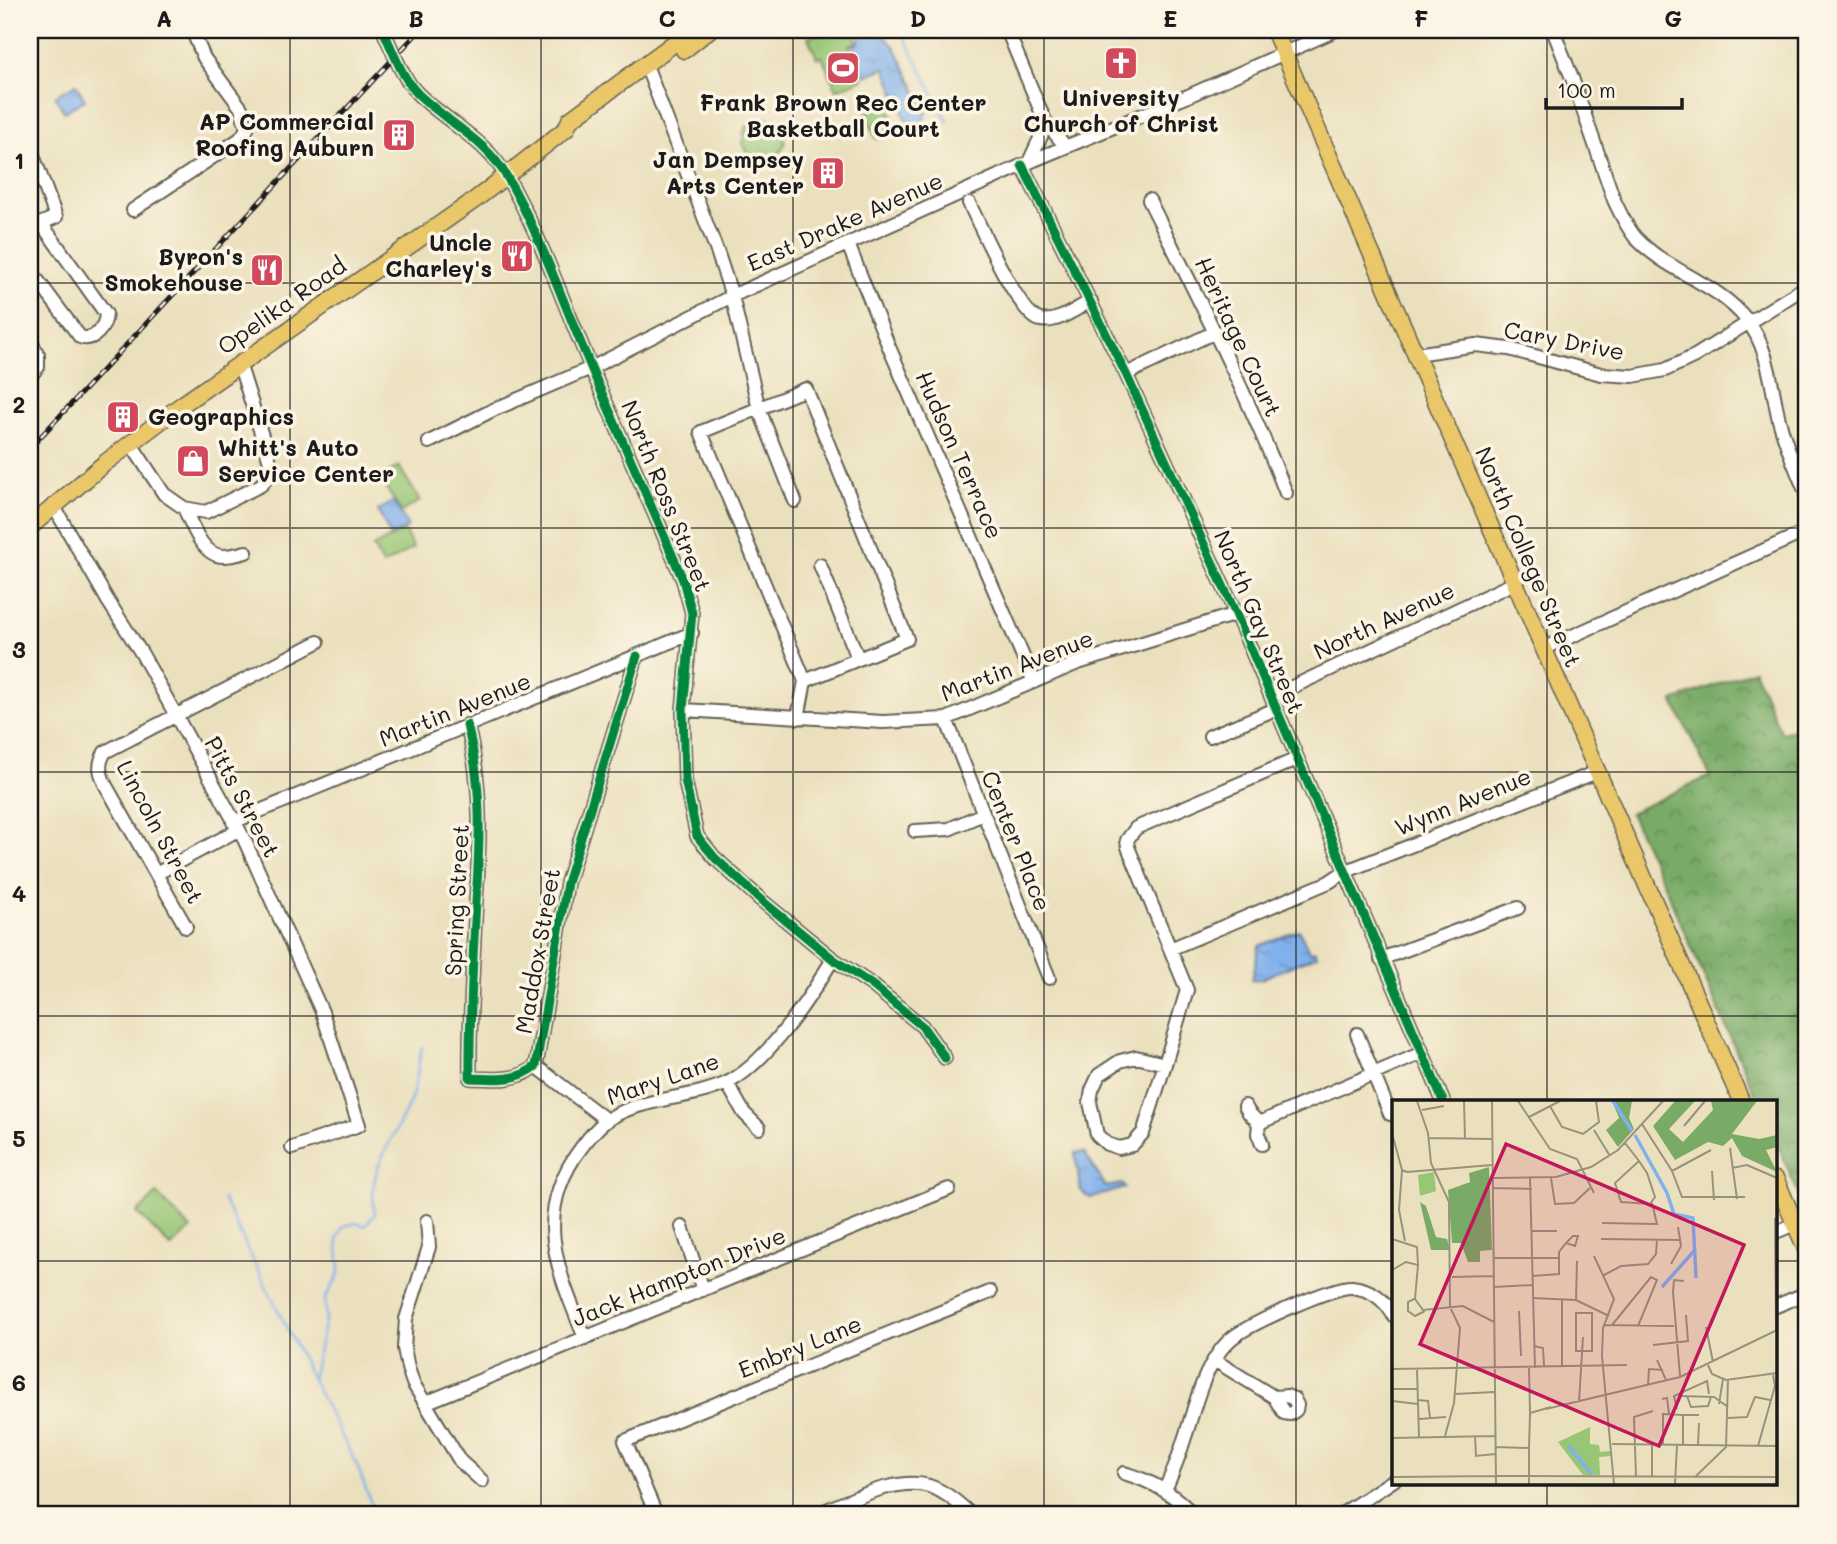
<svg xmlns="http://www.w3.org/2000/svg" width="1837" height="1544" viewBox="0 0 1837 1544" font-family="Mali,sans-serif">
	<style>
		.grass { fill: url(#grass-tufts); stroke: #5a7148; stroke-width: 2 }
		.forest { fill: url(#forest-crowns); stroke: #4a6441; stroke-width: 2 }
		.pitch { fill: #97c675; stroke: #5a7148; stroke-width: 2 }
		.water { fill: url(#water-ripples); stroke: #4e6684; stroke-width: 2 }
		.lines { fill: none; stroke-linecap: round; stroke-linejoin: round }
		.stream { stroke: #81b1ec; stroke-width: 2.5 }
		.minor-casing { stroke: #646154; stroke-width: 16 }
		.major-casing { stroke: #646154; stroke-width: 19 }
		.minor { stroke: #fff; stroke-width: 12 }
		.major { stroke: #eac769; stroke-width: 16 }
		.rail-casing { stroke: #1c1c1c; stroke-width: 5 }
		.rail { stroke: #fcf5e5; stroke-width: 2.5; stroke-dasharray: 8; stroke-linecap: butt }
		.cycleway-casing { stroke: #fcf5e5; stroke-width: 13 }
		.cycleway { stroke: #00873e; stroke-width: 9 }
		.grid { fill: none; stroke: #1c1c1c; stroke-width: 2; stroke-opacity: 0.55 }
		.labels { text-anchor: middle; stroke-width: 7; stroke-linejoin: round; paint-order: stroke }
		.poi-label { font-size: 23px; font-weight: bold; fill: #1c1c1c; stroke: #fcf5e5; text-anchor: end }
		.street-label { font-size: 23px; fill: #1c1c1c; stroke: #fcf5e5 }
		.inset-river { fill: none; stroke: #81b1ec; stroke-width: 3.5 }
		.inset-road { fill: none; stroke: #98927d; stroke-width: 2 }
		.view { fill: #c2185b; fill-opacity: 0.15; stroke: #c2185b; stroke-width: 3.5 }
		.inset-edge { fill: none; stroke: #1c1c1c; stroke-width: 3.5 }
		.neatline { fill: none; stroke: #1c1c1c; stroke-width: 2.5 }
		.grid-label { font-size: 23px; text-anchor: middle; font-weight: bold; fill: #1c1c1c }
	</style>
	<defs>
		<pattern id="grass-tufts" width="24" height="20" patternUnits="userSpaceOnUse" patternTransform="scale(1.75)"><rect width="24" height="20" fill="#97c675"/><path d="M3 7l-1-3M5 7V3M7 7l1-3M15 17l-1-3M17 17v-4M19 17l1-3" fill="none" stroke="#82aa65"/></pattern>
		<pattern id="forest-crowns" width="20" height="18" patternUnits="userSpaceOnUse" patternTransform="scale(1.75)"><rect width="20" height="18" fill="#79ab66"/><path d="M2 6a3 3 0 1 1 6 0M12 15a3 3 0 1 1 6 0" fill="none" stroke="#628a53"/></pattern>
		<pattern id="water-ripples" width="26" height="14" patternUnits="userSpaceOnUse" patternTransform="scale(1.75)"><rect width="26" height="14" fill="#81b1ec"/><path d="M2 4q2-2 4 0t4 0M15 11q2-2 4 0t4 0" fill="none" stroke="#698fbe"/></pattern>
	</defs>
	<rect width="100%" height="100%" fill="#fcf5e5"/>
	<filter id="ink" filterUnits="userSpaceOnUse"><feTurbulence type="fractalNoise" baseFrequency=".0143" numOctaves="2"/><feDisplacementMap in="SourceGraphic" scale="14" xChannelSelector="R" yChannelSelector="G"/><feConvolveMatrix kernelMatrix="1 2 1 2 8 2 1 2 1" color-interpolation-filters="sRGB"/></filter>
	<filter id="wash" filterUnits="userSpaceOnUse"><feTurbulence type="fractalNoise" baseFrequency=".00686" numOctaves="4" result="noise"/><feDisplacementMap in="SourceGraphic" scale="28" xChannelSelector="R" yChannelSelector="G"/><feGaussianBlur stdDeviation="1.57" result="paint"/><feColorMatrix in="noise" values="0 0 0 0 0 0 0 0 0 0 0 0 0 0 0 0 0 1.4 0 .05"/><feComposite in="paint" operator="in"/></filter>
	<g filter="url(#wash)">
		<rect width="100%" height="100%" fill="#ebe0bd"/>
		<path class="grass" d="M743 139a21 21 0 1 1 42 0a21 21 0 1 1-42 0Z"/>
		<path class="forest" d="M1754,670L1781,733L1807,727V1214L1776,1141V1101H1758L1666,889L1630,813L1710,776L1673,701Z"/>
		<path class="pitch" d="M825,30H852L857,42L849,45L863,79L836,90L822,56L817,58L808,37Z
			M887,104L898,130L876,139L865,113Z
			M399,466L420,501L401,512L380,478Z
			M404,530L413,548L383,565L373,547Z
			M157,1194L191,1229L171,1247L137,1213Z"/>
		<path class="water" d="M868,30H878L895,47L927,113L918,129L906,120L885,68L865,76L853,45L859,42V34Z
			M76,84L85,100L64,112L55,96Z
			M394,501L408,527L391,537L378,511Z
			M1299,930L1310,953L1315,951L1317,955L1261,979L1252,980L1259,946Z
			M1084,1152L1106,1187L1122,1184L1125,1188L1090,1198L1081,1191L1075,1153Z"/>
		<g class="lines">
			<path class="stream" d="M901,30L948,122
				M223,1199L321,1397L357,1465L375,1514
				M312,1380L326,1316L325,1299L336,1280L340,1269L337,1239L344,1226L356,1223L365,1226L375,1214C365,1168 395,1140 410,1101C417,1084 418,1064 422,1047"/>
		</g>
	</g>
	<g filter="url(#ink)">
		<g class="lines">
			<g class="minor-casing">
				<path id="minor" d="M383,30C393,51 402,78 418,94C448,123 486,140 507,177C537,229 557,286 580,341C613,421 649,500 683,580L692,613L683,710L685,780L697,836L715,858L761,900L833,959L872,985L922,1026L945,1058
					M1007,30L1045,121L1065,146
					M1553,30L1572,78L1614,200C1620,213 1626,226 1635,237C1667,272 1716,282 1746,319C1769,347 1771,386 1779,420C1786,446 1796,470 1807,495
					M646,65L718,254L732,296L759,409L795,501
					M30,147L56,217L30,228
					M1029,162L1042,134L1045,121
					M1022,165L1126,374L1236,614L1443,1101
					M1149,200C1197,296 1247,393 1286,493
					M969,203C980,225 1018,314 1040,320C1057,324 1077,308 1091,301
					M133,210L240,139L247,129L241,108L204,58L192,30
					M848,244L889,347L1034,682
					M30,270L80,337C94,342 105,328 106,314L41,223
					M30,340L38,355V367L30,376
					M1416,354L1476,345L1509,349L1601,374L1633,376L1665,370L1695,356L1807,286
					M1126,374L1213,333
					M806,389L907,639L805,681L701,432Z
					M429,442L493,410L591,368L732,296L1034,160L1188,96L1336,30
					M131,444L164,494L184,508L206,512L261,485L273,471L239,363
					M53,505L108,601L142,654L244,839L322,1012L359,1125L292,1148
					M184,508C192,524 202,556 223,556C230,556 239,554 246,552
					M820,565L858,658
					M1543,649L1807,531
					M1271,697L1514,583
					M683,710L883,722L946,719L1078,663L1236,614
					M798,718L805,681
					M946,719L1049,978
					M467,725C483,786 480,839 476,901C473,960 469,1019 470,1078C494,1079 517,1082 536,1066L567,883L637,656
					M1210,736L1276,709
					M233,822L692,633
					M915,831L949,829L983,814
					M156,874L238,830
					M186,927L105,784C99,771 98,764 105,752L318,642
					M1170,949L1329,882L1344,872L1597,772
					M1381,959L1518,908
					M1357,1034L1390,1114
					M1165,1064L1136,1057L1120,1061L1099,1075L1092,1090L1090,1102L1097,1135L1107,1144L1119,1148L1132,1145L1143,1133L1165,1064L1187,990L1128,847L1127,840L1136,828L1297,759
					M536,1066L605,1119
					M727,1083L744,1113L759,1128
					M1245,1106L1249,1113L1259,1123L1258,1134L1262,1144
					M1259,1123L1422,1053
					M427,1221L429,1247L406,1319L404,1348L408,1368L413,1383L460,1461L482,1481
					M682,1227L703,1290
					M1776,1232L1795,1224
					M1776,1306L1807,1293
					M585,1338C558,1271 531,1214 581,1148C594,1131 604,1119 624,1111C657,1097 694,1098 727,1083C767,1063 810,997 833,959
					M1214,1360L1274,1397
					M1287,1396L1294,1399L1297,1405L1296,1410L1290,1414L1284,1413L1274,1397Z
					M425,1403L949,1189
					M1124,1473C1151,1481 1174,1493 1192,1514
					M1165,1490C1172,1474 1179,1457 1184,1440C1193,1414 1199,1384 1214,1360C1218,1353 1224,1345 1231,1339C1247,1325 1333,1286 1352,1287C1372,1289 1385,1300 1394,1316
					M656,1514L625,1441L990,1292
					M817,1514C847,1502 896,1476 929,1486C944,1491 959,1503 970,1514
					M1342,1514L1394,1480"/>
			</g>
			<g class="major-casing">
				<path id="major" d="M1274,30L1741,1101
					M684,50L709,30
					M30,527L105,463L183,404L476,199L566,129L570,120L692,30
					M1776,1180L1807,1251"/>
			</g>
			<use href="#minor" class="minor"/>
			<use href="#major" class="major"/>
			<g class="rail-casing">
				<path id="rail" d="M30,448L420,30"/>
			</g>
			<use href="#rail" class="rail"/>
			<g class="cycleway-casing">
				<path id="cycleway" d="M383,30C393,51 402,78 418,94C448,123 486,140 507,177C537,229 557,286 580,341C613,421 649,500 683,580L692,613L683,710L685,780L697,836L715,858L761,900L833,959L872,985L922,1026L945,1058
					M1022,165L1126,374L1236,614L1443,1101
					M467,725C483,786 480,839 476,901C473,960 469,1019 470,1078C494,1079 517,1082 536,1066L567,883L637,656"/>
			</g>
			<use href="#cycleway" class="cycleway"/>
		</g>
	</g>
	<path class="grid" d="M290,30V1514M541,30V1514M793,30V1514M1044,30V1514M1296,30V1514M1547,30V1101M30,283H1807M30,528H1807M30,772H1807M30,1016H1807M30,1261H1394M1776,1261H1807M1547,1483V1514"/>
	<defs>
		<g id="church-square" transform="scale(1.75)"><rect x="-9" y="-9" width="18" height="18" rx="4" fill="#d1495b" stroke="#fcf5e5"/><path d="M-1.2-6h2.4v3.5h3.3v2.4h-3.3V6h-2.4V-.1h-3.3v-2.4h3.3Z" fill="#fff"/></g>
		<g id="stadium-square" transform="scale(1.75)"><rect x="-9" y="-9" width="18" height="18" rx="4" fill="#d1495b" stroke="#fcf5e5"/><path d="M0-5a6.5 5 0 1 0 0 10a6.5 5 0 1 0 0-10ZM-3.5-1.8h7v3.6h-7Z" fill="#fff"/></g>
		<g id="building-square" transform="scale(1.75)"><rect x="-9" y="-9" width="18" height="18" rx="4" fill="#d1495b" stroke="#fcf5e5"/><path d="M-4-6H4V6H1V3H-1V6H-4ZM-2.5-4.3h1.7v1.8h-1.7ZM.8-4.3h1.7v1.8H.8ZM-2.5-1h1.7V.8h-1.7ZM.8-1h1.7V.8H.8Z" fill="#fff"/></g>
		<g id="restaurant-square" transform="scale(1.75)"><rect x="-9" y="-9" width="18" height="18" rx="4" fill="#d1495b" stroke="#fcf5e5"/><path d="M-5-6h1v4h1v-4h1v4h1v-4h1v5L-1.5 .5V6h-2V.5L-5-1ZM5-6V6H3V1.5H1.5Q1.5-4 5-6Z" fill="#fff"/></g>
		<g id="shop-square" transform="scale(1.75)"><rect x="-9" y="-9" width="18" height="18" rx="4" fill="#d1495b" stroke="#fcf5e5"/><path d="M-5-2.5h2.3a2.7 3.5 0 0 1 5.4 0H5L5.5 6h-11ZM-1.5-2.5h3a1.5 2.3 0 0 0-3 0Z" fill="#fff"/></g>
	</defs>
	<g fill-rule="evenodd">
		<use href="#church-square" x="1121" y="63"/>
		<use href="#stadium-square" x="843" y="68"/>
		<use href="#building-square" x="399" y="135"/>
		<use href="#building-square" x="828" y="173"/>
		<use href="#restaurant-square" x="517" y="256"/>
		<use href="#restaurant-square" x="267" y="270"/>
		<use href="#building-square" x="123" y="417"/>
		<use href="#shop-square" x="193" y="461"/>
	</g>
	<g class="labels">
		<g class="poi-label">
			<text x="1121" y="106" text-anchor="middle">University<tspan x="1121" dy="26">Church of Christ</tspan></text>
			<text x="843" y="111" text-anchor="middle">Frank Brown Rec Center<tspan x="843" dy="26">Basketball Court</tspan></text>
			<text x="374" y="130">AP Commercial<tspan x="374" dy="26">Roofing Auburn</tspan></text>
			<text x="804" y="168">Jan Dempsey<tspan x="804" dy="26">Arts Center</tspan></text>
			<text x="492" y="251">Uncle<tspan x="492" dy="26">Charley's</tspan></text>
			<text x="243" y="265">Byron's<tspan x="243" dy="26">Smokehouse</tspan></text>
			<text x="148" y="425" text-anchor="start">Geographics</text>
			<text x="218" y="456" text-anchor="start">Whitt's Auto<tspan x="218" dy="26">Service Center</tspan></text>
		</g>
		<g class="street-label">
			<text transform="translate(845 222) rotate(-24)" y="8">East Drake Avenue</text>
			<text transform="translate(282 306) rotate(-35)" y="8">Opelika Road</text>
			<text transform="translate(1238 337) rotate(65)" y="8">Heritage Court</text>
			<text transform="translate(1564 341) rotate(11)" y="8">Cary Drive</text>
			<text transform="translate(959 455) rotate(66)" y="8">Hudson Terrace</text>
			<text transform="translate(666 496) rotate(68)" y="8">North Ross Street</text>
			<text transform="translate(1528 557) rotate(67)" y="8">North College Street</text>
			<text transform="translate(1384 621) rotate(-25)" y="8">North Avenue</text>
			<text transform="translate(1259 622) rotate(67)" y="8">North Gay Street</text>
			<text transform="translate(1017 666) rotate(-21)" y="8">Martin Avenue</text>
			<text transform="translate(455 710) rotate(-22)" y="8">Martin Avenue</text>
			<text transform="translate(242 797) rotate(62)" y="8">Pitts Street</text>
			<text transform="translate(1463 802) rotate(-22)" y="8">Wynn Avenue</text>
			<text transform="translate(160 832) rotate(62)" y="8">Lincoln Street</text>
			<text transform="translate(1016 841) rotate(68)" y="8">Center Place</text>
			<text transform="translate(457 900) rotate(-87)" y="8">Spring Street</text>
			<text transform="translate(538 951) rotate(-80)" y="8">Maddox Street</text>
			<text transform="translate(663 1079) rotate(-19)" y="8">Mary Lane</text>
			<text transform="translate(679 1277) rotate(-22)" y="8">Jack Hampton Drive</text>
			<text transform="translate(800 1347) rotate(-22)" y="8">Embry Lane</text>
		</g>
	</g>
	<g transform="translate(1392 1100)">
		<rect width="385" height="385" fill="#ebe0bd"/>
		<path d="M42,72L44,91L28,96L26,75ZM198,327V344L207,345L208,352L219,351L220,356L207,357L208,375H191L166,342Z" fill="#97c675"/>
		<path d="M220,1H240L237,18L242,29L226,47L214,30L227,18ZM283,1H303L277,29L291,42L321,10L319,1H365L340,34L367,39L385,35V47L374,50L385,72L350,56L340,38L331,46L316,42L283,60L261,26ZM97,67L100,150L88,151V162H76L69,143H60L56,90L78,82L77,73ZM28,102L34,106L44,137L55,139L58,150H39Z" fill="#79ab66"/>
		<path class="inset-river" d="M221,1L240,31M243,35L275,93L282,114L301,118L304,178M270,187L302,151M176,346L200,374"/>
		<path class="inset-road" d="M25,1L36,33L39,63L57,102L58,207L68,228L62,303L53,336M72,1L73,39M100,1L104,384M126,1L158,49L185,59L202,93M158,6L170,27L191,34L207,22L204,1M30,10L52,6M137,17L168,1M250,24L280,71L290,97H353M292,26L313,1M202,30L218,56M0,33L10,70L15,72L100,65M37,38L100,39M233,43L247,61L255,73L263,97L258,104L229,102L223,83L247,61M338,48L345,99M340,68L355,65L385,78M10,70L7,110L13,141M280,71L319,50M320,71L322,100M101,78L164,77L199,67L226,50L271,1M138,78L143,268M159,78L163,104L182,103L198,88M101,88L140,89M383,118L384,230M210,123L265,124L260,103M140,131H165M0,139L25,147L26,165M209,139L289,140M202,156L222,199L211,228L210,256L222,384M102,158H167M279,164L289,146L286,127M0,170L14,162L26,165L23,199L31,210L71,206L102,222M212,175L229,166L256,164L264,154L265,140M140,176L167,174V152L174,143L181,136H186L183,146L174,143M60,177L101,176M102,187L140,185M24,198L16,202V211L23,216L33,211M140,198L184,200L217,216M184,200L185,161M127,211L129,256M184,213H200V251H184ZM212,225L282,226M220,225L259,177L265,180L246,226M314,227L321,262M261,245L296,241L294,215M142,246L151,248L152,266M265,260L274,280M316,265L320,274L334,280L385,273M170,267V200M137,268L138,312M0,269L235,265M25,269L27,337M288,276L281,192L282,180L292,181M256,285L257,269L271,270M0,289H25M63,294L102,292M289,296L322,297L336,307M295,296L299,307L316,306L319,297M270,299L275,298L277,314M26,300L36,301L38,318M0,301L26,304M187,302L191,237M327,304L331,279M154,309L288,277L385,230M285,309L282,296L315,281L317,294M336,318L355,317L363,297L378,300M27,319L54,317M83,336L84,356L103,354M0,338L103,336M220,344L385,346M260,344V377M271,345V314L291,315M291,345V315H307M306,345L307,323M366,346L383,286L381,275M104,347L137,348L138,313L159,307M104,376L385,377M304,376L334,347L336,280M0,377L104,376M244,377L242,317L261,311M137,384V348M283,384L285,345"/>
		<path class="view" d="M114,44L352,145L267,346L28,244Z"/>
		<rect width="385" height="385" class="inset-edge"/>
	</g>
	<rect width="1837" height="1544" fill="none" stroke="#fcf5e5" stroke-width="77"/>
	<path d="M1546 98v10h136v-10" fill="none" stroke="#1c1c1c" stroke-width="3.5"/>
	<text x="1557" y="98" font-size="21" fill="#1c1c1c" stroke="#fcf5e5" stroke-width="5" paint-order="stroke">100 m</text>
	<rect x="38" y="38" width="1760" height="1468" class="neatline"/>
	<g class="grid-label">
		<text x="164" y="27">A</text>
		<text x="416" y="27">B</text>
		<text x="667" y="27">C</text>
		<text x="918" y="27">D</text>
		<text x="1170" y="27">E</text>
		<text x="1421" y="27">F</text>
		<text x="1673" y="27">G</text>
		<text x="19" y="169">1</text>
		<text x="19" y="413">2</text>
		<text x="19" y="658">3</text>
		<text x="19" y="902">4</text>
		<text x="19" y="1147">5</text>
		<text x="19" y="1391">6</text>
	</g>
</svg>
